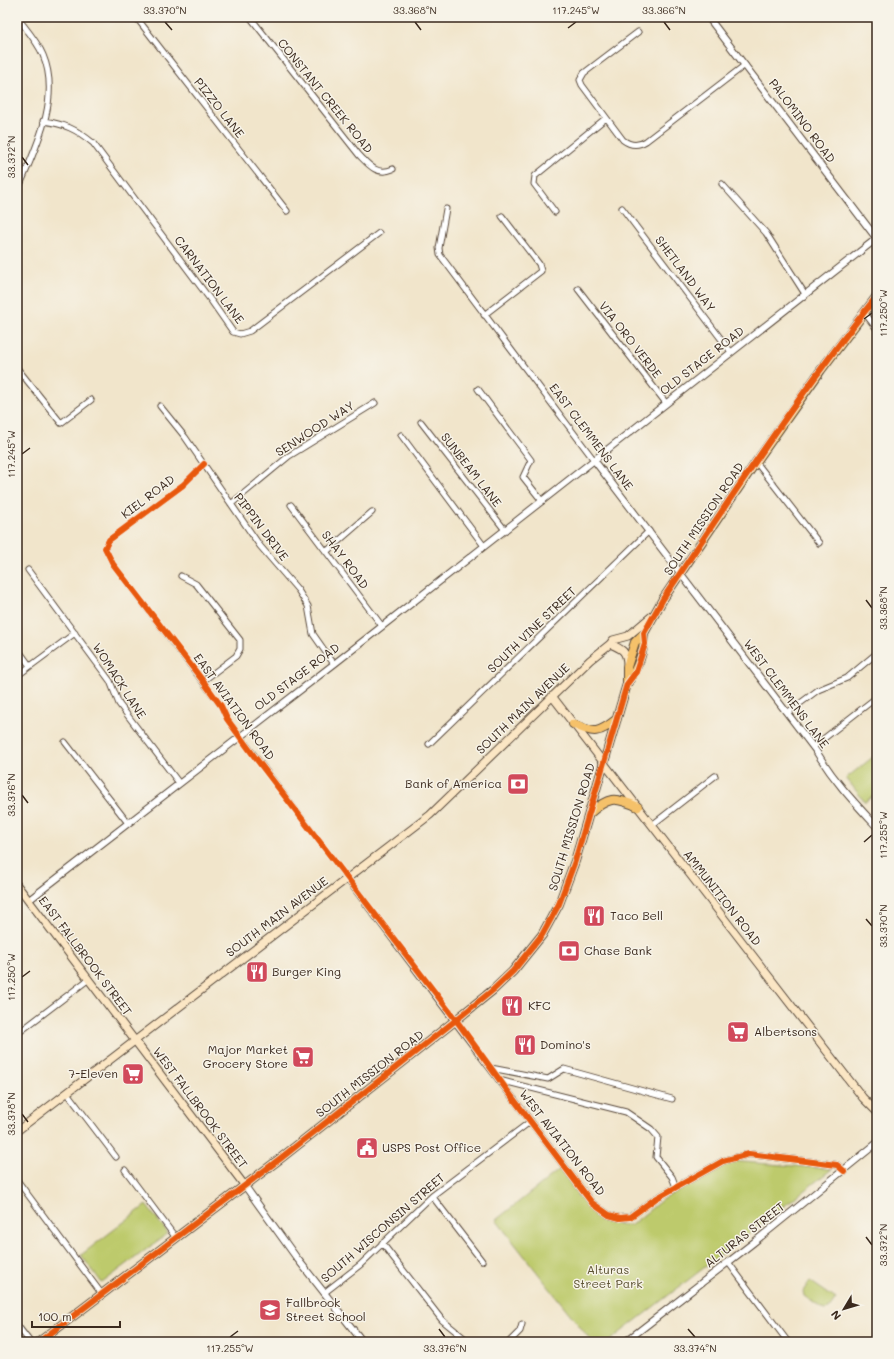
<svg xmlns="http://www.w3.org/2000/svg" width="894" height="1359" viewBox="0 0 894 1359" font-family="Mali,sans-serif">
	<style>
		.green { fill: #bdca6c; stroke: #7c7a45 }
		.lines { fill: none; stroke-linecap: round; stroke-linejoin: round }
		.minor-casing { stroke: #564638; stroke-width: 7 }
		.tertiary-casing { stroke: #564638; stroke-width: 8 }
		.secondary-casing { stroke: #564638; stroke-width: 9 }
		.primary-casing { stroke: #564638; stroke-width: 10 }
		.minor { stroke: #fff; stroke-width: 5 }
		.tertiary { stroke: #fff; stroke-width: 6 }
		.secondary { stroke: #fbe6c4; stroke-width: 7 }
		.primary { stroke: #f5c16b; stroke-width: 8 }
		.cycleway-casing { stroke: #f7f3e8; stroke-width: 8 }
		.cycleway { stroke: #e8590c; stroke-width: 6 }
		.ticks { fill: none; stroke: #3b2a1e; stroke-width: 1.5 }
		.labels { text-anchor: middle; stroke-width: 3; stroke-linejoin: round; paint-order: stroke }
		.street-label { font-size: 12px; fill: #3b2a1e; stroke: #f7f3e8 }
		.poi-label { font-size: 12px; fill: #3b2a1e; stroke: #f7f3e8; text-anchor: start }
		.park-label { font-size: 12px; fill: #5c5232; stroke: #f7f3e8 }
		.neatline { fill: none; stroke: #3b2a1e; stroke-width: 1.5 }
		.ticks-label { font-size: 10px; text-anchor: middle; fill: #3b2a1e }
	</style>
	<rect width="100%" height="100%" fill="#f7f3e8"/>
	<filter id="ink" filterUnits="userSpaceOnUse"><feTurbulence type="fractalNoise" baseFrequency=".025" numOctaves="2"/><feDisplacementMap in="SourceGraphic" scale="8" xChannelSelector="R" yChannelSelector="G"/><feConvolveMatrix kernelMatrix="1 2 1 2 8 2 1 2 1" color-interpolation-filters="sRGB"/></filter>
	<filter id="wash" filterUnits="userSpaceOnUse"><feTurbulence type="fractalNoise" baseFrequency=".012" numOctaves="4" result="noise"/><feDisplacementMap in="SourceGraphic" scale="16" xChannelSelector="R" yChannelSelector="G"/><feGaussianBlur stdDeviation="0.9" result="paint"/><feColorMatrix in="noise" values="0 0 0 0 0 0 0 0 0 0 0 0 0 0 0 0 0 1.4 0 .05"/><feComposite in="paint" operator="in"/></filter>
	<g filter="url(#wash)">
		<rect width="100%" height="100%" fill="#f1e5cb"/>
		<path class="green" d="M877,754V793L865,802L846,778Z
			M731,1161L832,1169L608,1342H592L496,1220L560,1169L601,1221L630,1226L663,1199Z
			M146,1205L168,1233L102,1283L81,1255Z
			M810,1281L836,1299L829,1309L824,1310L804,1296L803,1291Z"/>
	</g>
	<g filter="url(#ink)">
		<g class="lines">
			<g class="minor-casing">
				<path id="minor" d="M136,17L287,211
					M250,17L359,155C369,165 377,176 393,169
					M638,32L584,73L580,80L582,85L623,140C631,146 638,146 646,141L745,65
					M43,121C65,124 76,129 93,143L212,302L233,332L240,334L250,331L379,233
					M722,184L766,233L805,294
					M17,192C34,151 62,100 43,55C37,41 26,29 17,17
					M622,208L731,352
					M446,209L439,248L440,255L594,460
					M555,212L534,184L535,176L606,118
					M578,289L666,403
					M864,312L877,329
					M484,315L541,271L539,264L502,216
					M17,368L61,423L91,400
					M478,389L531,460L523,477L542,501
					M160,406L185,437L260,546L298,590L308,606L313,634L334,664
					M421,422L505,530
					M401,435L484,546
					M756,462L819,543
					M204,464L183,485L109,540L105,548L113,564L221,706L227,719L347,878
					M231,504L289,456L375,403
					M291,505L382,626
					M326,552L372,512
					M28,570L110,681L119,704L179,783
					M181,576L196,584L240,640V649L236,656L203,681
					M17,648L30,666
					M17,676L75,633
					M787,713L818,690L847,678L877,653
					M65,742L128,823
					M429,744L649,531
					M813,747L877,697
					M652,825L715,776
					M17,1034L89,979
					M491,1068L548,1079L564,1069L672,1099
					M499,1080L626,1112L651,1129L658,1137L656,1157L672,1177L676,1187
					M68,1094L116,1157
					M125,1170L176,1238
					M17,1180L101,1293
					M432,1196L482,1261
					M382,1243L442,1320L469,1342
					M728,1262L788,1342
					M324,1293L360,1265L432,1196L531,1121
					M17,1325L30,1342
					M509,1342L520,1331L522,1324"/>
			</g>
			<g class="tertiary-casing">
				<path id="tertiary" d="M708,17L877,239
					M594,460L816,751C834,781 854,802 877,827
					M347,878L592,1203L609,1215L620,1218L630,1217L655,1199L723,1161L749,1154L837,1165L844,1171
					M29,900L334,664L876,239
					M245,1186L296,1257L363,1342
					M625,1342L753,1243L877,1143"/>
			</g>
			<g class="secondary-casing">
				<path id="secondary" d="M610,644C622,649 627,651 627,665
					M552,696L863,1098L877,1112
					M17,885L245,1186
					M17,1131L430,815L590,660L610,644L613,640L628,636L653,615"/>
			</g>
			<g class="primary-casing">
				<path id="primary" d="M627,684C637,669 645,651 644,633
					M573,724C595,734 598,734 617,719
					M589,814C608,797 614,796 638,807
					M39,1342L281,1158L456,1020L493,990L513,971L542,935L559,904L575,861L627,684V667L635,642L644,633L663,599L756,462L821,370L877,296"/>
			</g>
			<use href="#minor" class="minor"/>
			<use href="#tertiary" class="tertiary"/>
			<use href="#secondary" class="secondary"/>
			<use href="#primary" class="primary"/>
			<g class="cycleway-casing">
				<path id="cycleway" d="M204,464L183,485L109,540L105,548L113,564L203,681L221,706L227,719L254,756L456,1020L515,1101L592,1203L609,1215L620,1218L630,1217L655,1199L723,1161L749,1154L837,1165L844,1171
					M39,1342L281,1158L456,1020L493,990L513,971L542,935L559,904L575,861L627,684L636,672L645,644L644,633L663,599C732,496 800,392 877,296"/>
			</g>
			<use href="#cycleway" class="cycleway"/>
		</g>
	</g>
	<path class="ticks" d="M165,22L172,30M415,22L421,30M664,22L670,30M568,28L576,22M22,157L28,165M864,319L872,313M22,454L30,448M866,600L872,608M22,795L28,803M864,842L872,835M866,919L872,926M22,977L30,971M22,1114L28,1122M866,1237L872,1245M439,1329L445,1337M688,1329L695,1337M230,1337L238,1331"/>
	<defs>
		<g id="bank-square" transform="scale(1.15)"><rect x="-9" y="-9" width="18" height="18" rx="4" fill="#d1495b" stroke="#f7f3e8"/><path d="M-6-4H6V4H-6ZM0-2.3a2.3 2.3 0 1 0 0 4.6a2.3 2.3 0 1 0 0-4.6Z" fill="#fff"/></g>
		<g id="restaurant-square" transform="scale(1.15)"><rect x="-9" y="-9" width="18" height="18" rx="4" fill="#d1495b" stroke="#f7f3e8"/><path d="M-5-6h1v4h1v-4h1v4h1v-4h1v5L-1.5 .5V6h-2V.5L-5-1ZM5-6V6H3V1.5H1.5Q1.5-4 5-6Z" fill="#fff"/></g>
		<g id="supermarket-square" transform="scale(1.15)"><rect x="-9" y="-9" width="18" height="18" rx="4" fill="#d1495b" stroke="#f7f3e8"/><path d="M-6-5.5h2.5l.6 2H6L4.5 2H-2.5L-4.4-4H-6ZM-1.5 3.2a1.3 1.3 0 1 0 .1 0ZM3 3.2a1.3 1.3 0 1 0 .1 0Z" fill="#fff"/></g>
		<g id="civic-square" transform="scale(1.15)"><rect x="-9" y="-9" width="18" height="18" rx="4" fill="#d1495b" stroke="#f7f3e8"/><path d="M-.6-6.5H3V-4.5H.6V-3L4-1V1h2V6H-6V1h2V-1L-.6-3ZM-1.2 2.5V6h2.4V2.5Z" fill="#fff"/></g>
		<g id="school-square" transform="scale(1.15)"><rect x="-9" y="-9" width="18" height="18" rx="4" fill="#d1495b" stroke="#f7f3e8"/><path d="M0-5L7-2L0 1L-7-2ZM-4 1L0 2.5L4 1V4Q0 6-4 4Z" fill="#fff"/></g>
	</defs>
	<g fill-rule="evenodd">
		<use href="#bank-square" x="518" y="784"/>
		<use href="#restaurant-square" x="594" y="916"/>
		<use href="#bank-square" x="569" y="951"/>
		<use href="#restaurant-square" x="257" y="972"/>
		<use href="#restaurant-square" x="512" y="1006"/>
		<use href="#supermarket-square" x="738" y="1032"/>
		<use href="#restaurant-square" x="525" y="1045"/>
		<use href="#supermarket-square" x="303" y="1057"/>
		<use href="#supermarket-square" x="133" y="1074"/>
		<use href="#civic-square" x="367" y="1148"/>
		<use href="#school-square" x="270" y="1310"/>
	</g>
	<g class="labels">
		<g class="street-label">
			<text transform="translate(325 96) rotate(51)" y="4">CONSTANT CREEK ROAD</text>
			<text transform="translate(219 108) rotate(52)" y="4">PIZZO LANE</text>
			<text transform="translate(802 121) rotate(53)" y="4">PALOMINO ROAD</text>
			<text transform="translate(685 274) rotate(53)" y="4">SHETLAND WAY</text>
			<text transform="translate(209 280) rotate(53)" y="4">CARNATION LANE</text>
			<text transform="translate(630 340) rotate(52)" y="4">VIA ORO VERDE</text>
			<text transform="translate(702 361) rotate(-38)" y="4">OLD STAGE ROAD</text>
			<text transform="translate(315 429) rotate(-33)" y="4">SENWOOD WAY</text>
			<text transform="translate(591 437) rotate(53)" y="4">EAST CLEMMENS LANE</text>
			<text transform="translate(471 470) rotate(52)" y="4">SUNBEAM LANE</text>
			<text transform="translate(148 497) rotate(-37)" y="4">KIEL ROAD</text>
			<text transform="translate(704 519) rotate(-56)" y="4">SOUTH MISSION ROAD</text>
			<text transform="translate(261 527) rotate(53)" y="4">PIPPIN DRIVE</text>
			<text transform="translate(345 560) rotate(53)" y="4">SHAY ROAD</text>
			<text transform="translate(532 630) rotate(-44)" y="4">SOUTH VINE STREET</text>
			<text transform="translate(297 677) rotate(-37)" y="4">OLD STAGE ROAD</text>
			<text transform="translate(119 681) rotate(57)" y="4">WOMACK LANE</text>
			<text transform="translate(786 694) rotate(53)" y="4">WEST CLEMMENS LANE</text>
			<text transform="translate(234 707) rotate(54)" y="4">EAST AVIATION ROAD</text>
			<text transform="translate(523 709) rotate(-44)" y="4">SOUTH MAIN AVENUE</text>
			<text transform="translate(572 827) rotate(-73)" y="4">SOUTH MISSION ROAD</text>
			<text transform="translate(722 898) rotate(52)" y="4">AMMUNITION ROAD</text>
			<text transform="translate(277 917) rotate(-37)" y="4">SOUTH MAIN AVENUE</text>
			<text transform="translate(85 956) rotate(53)" y="4">EAST FALLBROOK STREET</text>
			<text transform="translate(370 1074) rotate(-38)" y="4">SOUTH MISSION ROAD</text>
			<text transform="translate(200 1108) rotate(53)" y="4">WEST FALLBROOK STREET</text>
			<text transform="translate(562 1143) rotate(52)" y="4">WEST AVIATION ROAD</text>
			<text transform="translate(383 1228) rotate(-41)" y="4">SOUTH WISCONSIN STREET</text>
			<text transform="translate(745 1235) rotate(-38)" y="4">ALTURAS STREET</text>
		</g>
		<g class="poi-label">
			<text x="502" y="788" text-anchor="end">Bank of America</text>
			<text x="610" y="920">Taco Bell</text>
			<text x="584" y="955">Chase Bank</text>
			<text x="272" y="976">Burger King</text>
			<text x="528" y="1010">KFC</text>
			<text x="754" y="1036">Albertsons</text>
			<text x="540" y="1049">Domino's</text>
			<text x="288" y="1054" text-anchor="end">Major Market<tspan x="288" dy="14">Grocery Store</tspan></text>
			<text x="118" y="1078" text-anchor="end">7-Eleven</text>
			<text x="382" y="1152">USPS Post Office</text>
			<text x="286" y="1307">Fallbrook<tspan x="286" dy="14">Street School</tspan></text>
		</g>
		<g class="park-label">
			<text x="608" y="1274">Alturas<tspan x="608" dy="14">Street Park</tspan></text>
		</g>
	</g>
	<rect width="894" height="1359" fill="none" stroke="#f7f3e8" stroke-width="44"/>
	<g transform="translate(844 1309) rotate(232)" stroke="#f7f3e8" stroke-width="3" paint-order="stroke">
	<path d="M0-3L7 15L0 10L-7 15Z" fill="#3b2a1e"/>
	<text y="-6" font-size="11" font-weight="bold" text-anchor="middle" fill="#3b2a1e">N</text>
	</g>
	<path d="M32 1321v6h88v-6" fill="none" stroke="#3b2a1e" stroke-width="2"/>
	<text x="38" y="1321" font-size="12" fill="#3b2a1e" stroke="#f7f3e8" stroke-width="3" paint-order="stroke">100 m</text>
	<rect x="22" y="22" width="850" height="1315" class="neatline"/>
	<g class="ticks-label">
		<text x="165" y="14">33.370°N</text>
		<text x="415" y="14">33.368°N</text>
		<text x="576" y="14">117.245°W</text>
		<text x="664" y="14">33.366°N</text>
		<text transform="translate(11 157) rotate(-90)" y="4">33.372°N</text>
		<text transform="translate(883 313) rotate(-90)" y="4">117.250°W</text>
		<text transform="translate(11 454) rotate(-90)" y="4">117.245°W</text>
		<text transform="translate(883 608) rotate(-90)" y="4">33.368°N</text>
		<text transform="translate(11 795) rotate(-90)" y="4">33.376°N</text>
		<text transform="translate(883 835) rotate(-90)" y="4">117.255°W</text>
		<text transform="translate(883 926) rotate(-90)" y="4">33.370°N</text>
		<text transform="translate(11 977) rotate(-90)" y="4">117.250°W</text>
		<text transform="translate(11 1114) rotate(-90)" y="4">33.378°N</text>
		<text transform="translate(883 1245) rotate(-90)" y="4">33.372°N</text>
		<text x="230" y="1352">117.255°W</text>
		<text x="445" y="1352">33.376°N</text>
		<text x="695" y="1352">33.374°N</text>
	</g>
</svg>
